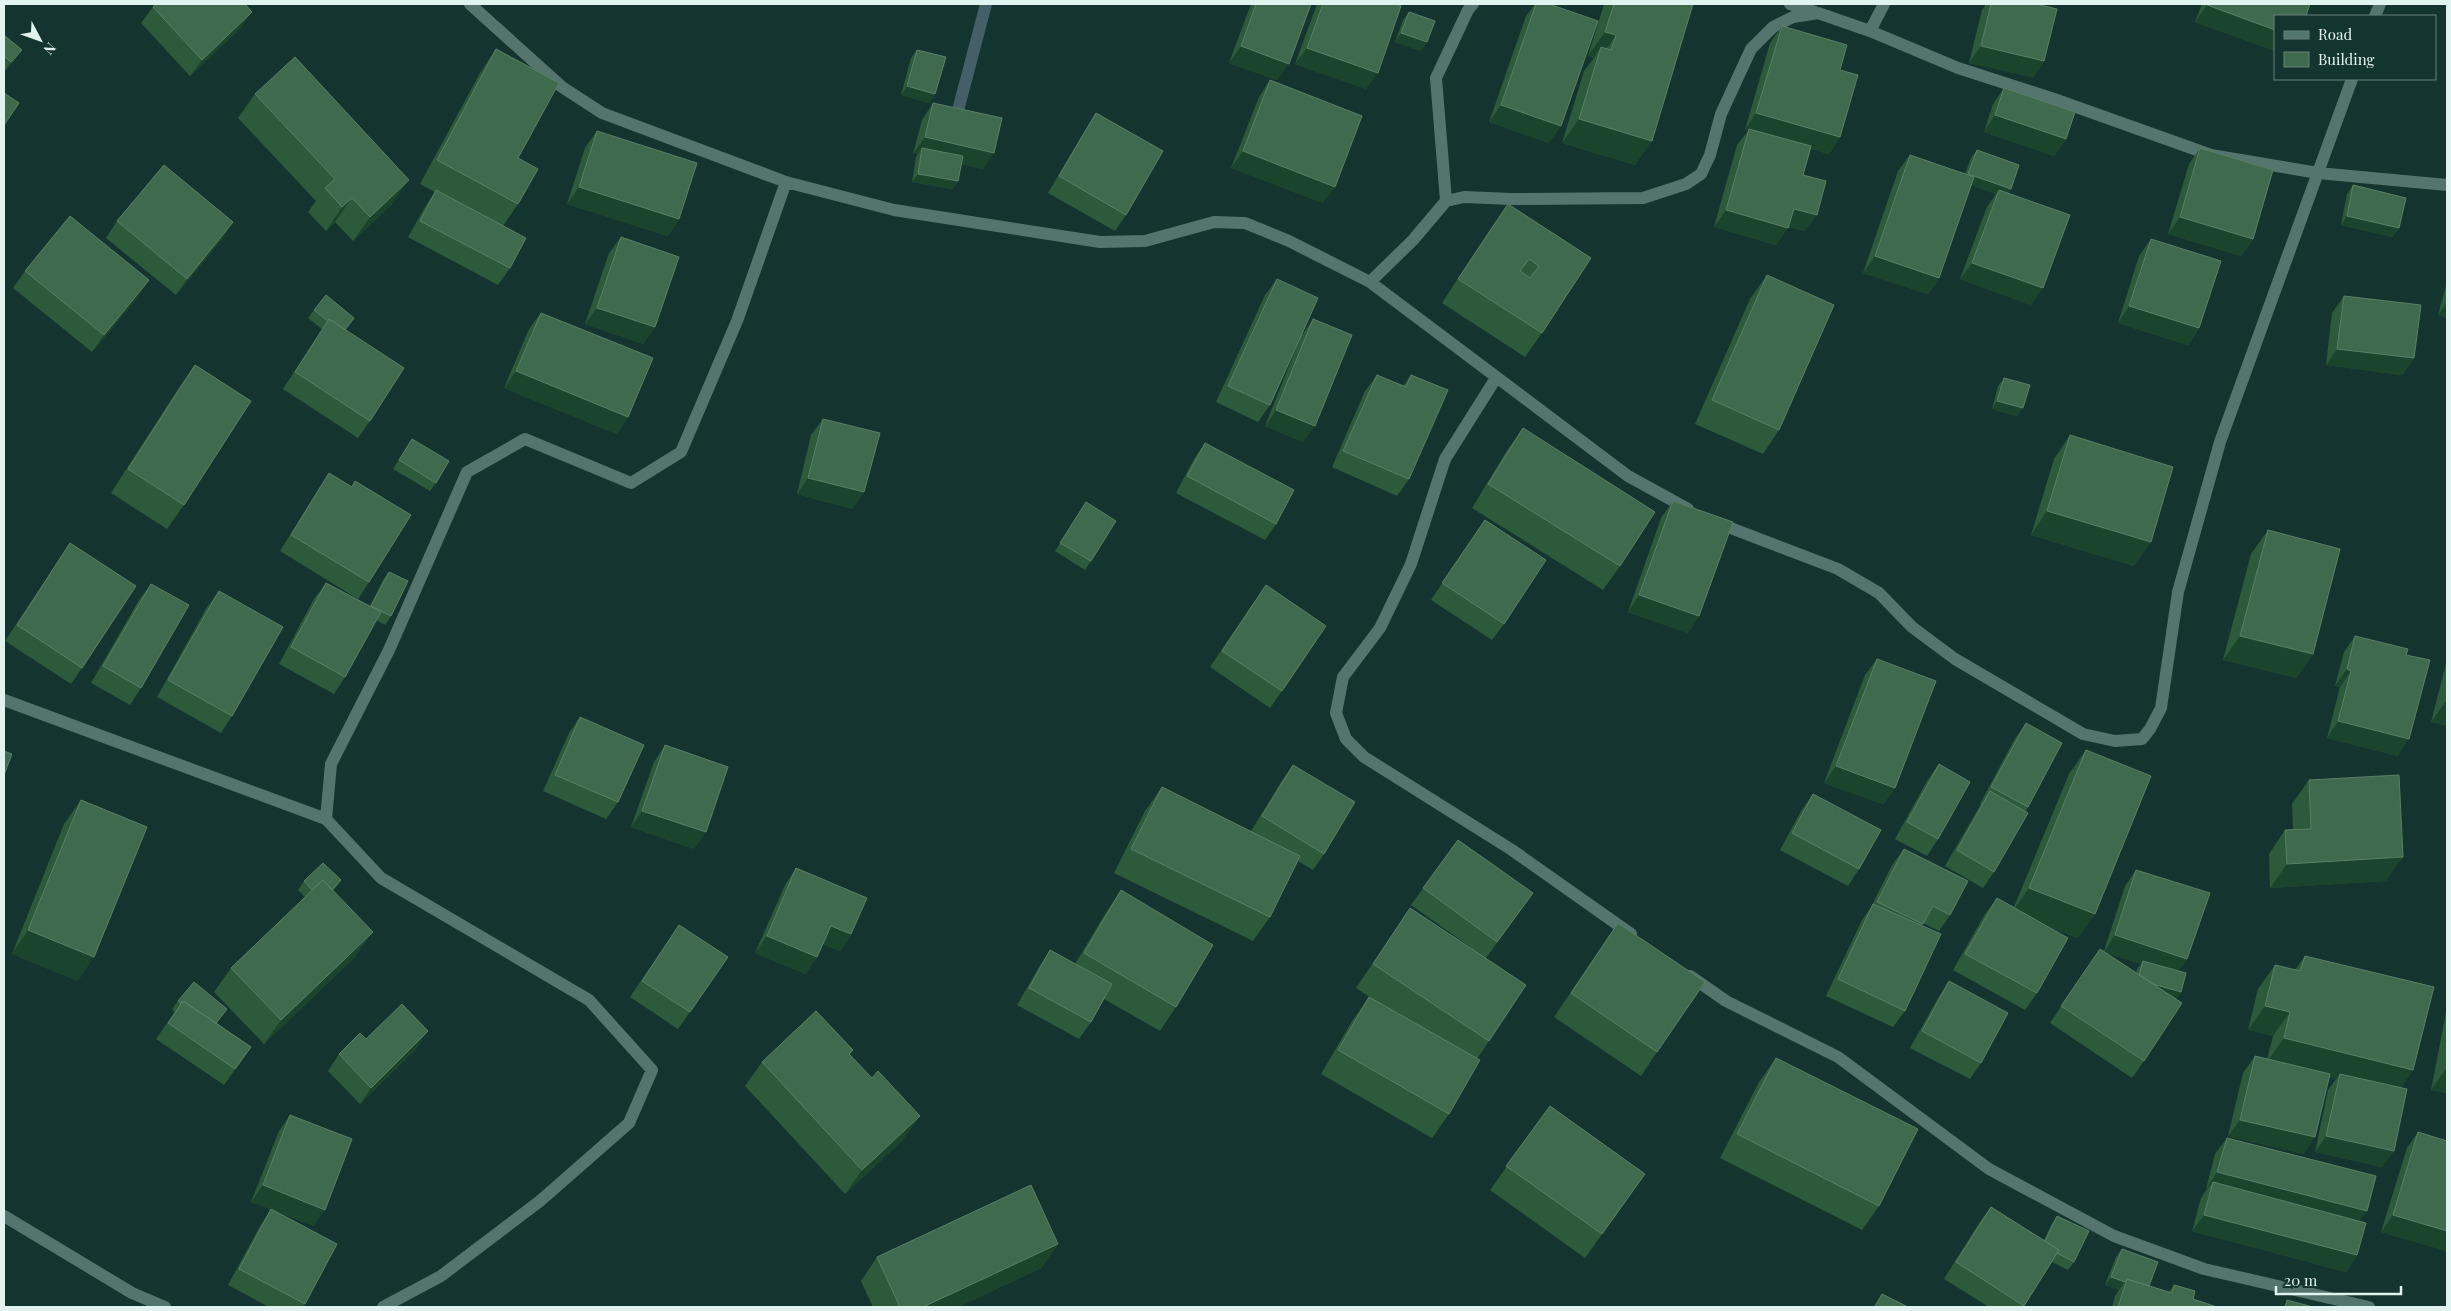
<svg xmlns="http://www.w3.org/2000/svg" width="2451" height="1311" viewBox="0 0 2451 1311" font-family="'Playfair Display',serif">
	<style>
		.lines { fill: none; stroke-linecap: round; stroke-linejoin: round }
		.stream { stroke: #455f68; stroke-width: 12 }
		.street { stroke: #53756d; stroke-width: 12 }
		.wall { fill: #2d5a3a; fill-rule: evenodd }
		.shaded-wall { fill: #1b442d }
		.building { fill: #406a4d; stroke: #598066; fill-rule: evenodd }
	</style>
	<rect width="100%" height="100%" fill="#14352f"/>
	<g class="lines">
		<path class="stream" d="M956,118L986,4"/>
		<path class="street" d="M470,4L562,87L602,113L786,182L894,210L1100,242L1145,241L1214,222L1245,223L1289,241L1370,282L1628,476L1688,509
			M1790,4L1815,12
			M2375,16L2380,4
			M1870,31L1884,4
			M1446,201L1436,78L1468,10L1473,4
			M1370,282L1413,240L1446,201L1464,197L1511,199L1643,198L1686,184L1701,174L1710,155L1721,114L1751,49L1773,27L1793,17L1818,13L1870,31L1958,68L2054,99L2211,155L2318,173L2447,185
			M1496,378L1445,459L1411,564L1380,628L1343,677L1336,713L1346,739L1364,757L1512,850L1631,934
			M1715,522L1838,569L1879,593L1912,627L1955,659L2083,734L2115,741L2142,739L2150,729L2161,708L2178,592L2220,442L2352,79
			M4,700L326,819
			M1690,976L1726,1001L1838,1057L1989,1169L2114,1236L2204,1269L2369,1307
			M4,1216L132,1293L165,1307
			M383,1307L441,1276L540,1201L629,1123L652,1070L589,1000L381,878L326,819L331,764L389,650L467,472L525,439L631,483L681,452L737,321L786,182"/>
	</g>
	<path class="wall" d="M1251,4H1311L1277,80L1229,63Z
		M1317,4H1396L1366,89L1295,64Z
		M1535,4H1549V143L1489,122L1526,16Z
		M1604,4H1693L1635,165L1562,143L1584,71L1594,58L1588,56Z
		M1986,4H2036L2044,61L2033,77L1969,63L1982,10Z
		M2202,4H2310L2275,16V51L2195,22Z
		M153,7L241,28L190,76L141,23Z
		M1409,12L1421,51L1395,42L1403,20Z
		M1782,26L1840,70V137L1829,154L1811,149L1803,175L1805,231L1788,227L1776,245L1714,227L1737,145L1748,131L1745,130L1770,43Z
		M4,35L16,59L5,71L4,69Z
		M496,49L518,158V204L503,226L510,268L498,285L408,237L425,207L435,192L420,184L480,73Z
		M917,50L935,94L929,103L901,95L911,58Z
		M1270,80L1323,203L1231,168L1259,97Z
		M2004,88L2066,139L2054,156L1984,132L1993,104Z
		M255,94L392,204L353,241L335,222L326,231L308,212L316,201L238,118Z
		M933,103L983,169L961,164L958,181L952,189L912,182L916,157L918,154H913L922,120Z
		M1096,113L1126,215L1115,231L1048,193L1085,130Z
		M597,131L679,219L668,236L567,204L585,148Z
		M2200,148L2253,239L2241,256L2168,234L2189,164Z
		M1977,150L2011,189L2008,193L2031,305L1960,279L1987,207L1996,194L1971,185L1939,278L1928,294L1863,273L1898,171L1910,155L1965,174L1971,158Z
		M2353,185L2393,237L2341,225L2347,194Z
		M1508,204L1591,258L1542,333L1525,357L1442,303L1491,228Z
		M117,221L233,222L222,239L176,295L106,238Z
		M621,237L655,327L643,344L585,324L609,253Z
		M2151,239L2199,328L2188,345L2118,323L2139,256Z
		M25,271L138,297L92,352L13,288Z
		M1767,275L1779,430L1763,454L1695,424L1750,299Z
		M1277,279L1302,335L1313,319L1303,442L1265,426L1301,336L1270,405L1258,422L1216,402L1265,295Z
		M2447,282V318L2438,315Z
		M2344,296L2414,358L2402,375L2326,365L2332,313Z
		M314,310L345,330L370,421L358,438L283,389L322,329L308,318Z
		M541,313L628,417L617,434L504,388L529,329Z
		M195,365L184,505L167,529L111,493L178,389Z
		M1377,375L1403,386L1411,375L1409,479L1397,496L1332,467L1365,391Z
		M2004,378L2017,416L1992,409L1998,386Z
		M823,419L853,509L797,494L811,435Z
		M1523,428L1620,566L1603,590L1472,508L1506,452Z
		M2070,435L2134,566L2031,535L2054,459Z
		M412,439L436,483L430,491L393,469Z
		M1205,443L1276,524L1265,540L1176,493L1194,459Z
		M329,473L351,487L355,481L369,582L358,599L280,551L318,490Z
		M1673,501L1699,616L1688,633L1628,612L1661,518Z
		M1086,502L1091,561L1085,570L1055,551Z
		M1485,520L1504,624L1492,640L1431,600Z
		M2268,530L2313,654L2296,678L2223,660L2251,554Z
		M70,543L82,668L71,684L5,641Z
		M389,572L391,616L385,625L376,620L345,677L334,694L279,664L314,599L326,583L370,606L383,580Z
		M151,584L141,688L130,705L91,683L139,600Z
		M219,591L232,716L221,733L157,697L207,607Z
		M1254,602L1282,691L1270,708L1210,667Z
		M2355,636L2406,655L2398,756L2327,738L2340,687L2335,686L2344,652Z
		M1877,659L1895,788L1883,804L1824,783L1865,675Z
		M2447,660V726L2431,722Z
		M580,717L618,802L606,819L543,791L569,733Z
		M2026,723L2028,807L1994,872L1983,888L1945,866L1981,804H1980L2014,740Z
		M665,745L694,849L631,827L654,762Z
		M2086,750L2078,938L2047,926L2037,993L2025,1010L1953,970L1985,914L1997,898L2014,907L2069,774Z
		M1939,764L1938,839L1927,856L1895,839L1927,781Z
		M1293,765L1324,854L1313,870L1298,861L1270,917L1253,941L1114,873L1145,811L1162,787L1251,831L1281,782Z
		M2309,780L2386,881L2270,888L2269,854L2285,830L2293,829L2292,804Z
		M1813,794L1859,869L1848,886L1780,850L1801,811Z
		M81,800L78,981L12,954L64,824Z
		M1458,840L1533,893L1486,958L1489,1041L1477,1059L1449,1114L1432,1138L1321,1074L1352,1021L1369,997L1374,1000L1356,988L1410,908L1473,949L1411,905Z
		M1904,849L1950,915L1939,931L1923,923L1922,926L1905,1011L1893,1027L1826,996L1862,920L1871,907L1892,865Z
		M796,868L851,934L840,951L823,944L806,974L755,953L785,885Z
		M2136,870L2179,971L2176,999L2144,1061L2132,1078L2050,1023L2100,949L2104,951L2125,886ZM2104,952L2141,964L2137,969L2136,973Z
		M341,880L333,891L356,956L264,1044L214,992L231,968L305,897L298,890L304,881Z
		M1121,890L1176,1007L1160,1031L1104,999L1091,1022L1079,1039L1017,1005L1039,967L1050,950L1075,964L1105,914Z
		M1618,923L1657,1052L1641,1076L1554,1017Z
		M679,925L690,1012L678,1029L630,997Z
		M2305,956L2413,1070L2401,1087L2394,1151L2382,1167L2315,1152L2328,1090L2336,1079L2329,1077L2304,1154L2228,1136L2243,1073L2255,1056L2267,1059L2273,1036L2248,1030L2258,989L2275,965L2295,970Z
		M1949,981L1981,1063L1970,1079L1910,1048L1938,998Z
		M178,1001L227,1009L217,1023L251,1047L224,1085L156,1039L175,1012L172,1009Z
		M2447,1007V1093L2431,1090Z
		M366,1039L417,1048L360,1104L328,1071L339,1054Z
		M853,1050L850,1055L872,1078L903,1140L845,1194L745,1086L762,1062Z
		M1776,1058L1879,1206L1862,1230L1720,1158L1759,1082Z
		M1550,1106L1645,1174L1585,1258L1490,1190Z
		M290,1115L314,1226L275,1211L305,1304L302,1307H269L228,1285L260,1226L271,1209L251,1202L279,1131Z
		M2418,1132L2447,1141V1251L2381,1232L2407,1148Z
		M2227,1138L2360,1221L2357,1255L2346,1272L2192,1231L2201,1198L2207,1189H2206L2215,1154Z
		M1991,1207L2044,1240L2051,1225L2057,1216L2074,1262L2068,1270L2052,1262L2023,1307H1989L1944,1279L1979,1223Z
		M1058,1244L1041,1268L958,1307H873L861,1281L877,1257Z
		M2122,1249L2149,1286L2169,1292L2174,1285L2193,1299L2217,1307H2112L2115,1296L2119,1290L2105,1285L2116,1257Z
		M1882,1294L1908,1307H1873Z"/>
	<path class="shaded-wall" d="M2207,5L2275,30V51L2195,22Z
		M252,12L241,28L190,76L202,60Z
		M1605,32L1616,35L1599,59L1601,47L1594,58L1588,56Z
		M1401,33L1427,42L1421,51L1395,42Z
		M1241,46L1289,64L1277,80L1229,63Z
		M1981,46L2044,61L2033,77L1969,63Z
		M1307,48L1378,73L1366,89L1295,64Z
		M22,50L16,59L5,71L11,62Z
		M907,86L935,94L929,103L901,95Z
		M1501,105L1561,126L1549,143L1489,122Z
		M1756,113L1840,137L1829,154L1748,131L1749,129L1748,131L1745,130Z
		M1995,115L2066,139L2054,156L1984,132Z
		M1579,119L1652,141L1635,165L1562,143Z
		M925,137L994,153L983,169L921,155L922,148L918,154H913Z
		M1243,151L1335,187L1323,203L1231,168Z
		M918,174L958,181L952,189L912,182Z
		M1968,174L2011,189L2005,198L1999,190L1996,194L1962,182Z
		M409,180L392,204L353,241L370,217Z
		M579,187L679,219L668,236L567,204Z
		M352,198L335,222L326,231L342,207Z
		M1794,209L1817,215L1805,231L1782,225Z
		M1726,210L1788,228L1776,245L1714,227Z
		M2347,216L2399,228L2393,237L2341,225Z
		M2180,217L2253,239L2241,256L2168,234Z
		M233,222L222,239L176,295L187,279Z
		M1875,256L1939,278L1928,294L1863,273Z
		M1972,263L2043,288L2031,305L1960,279Z
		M149,280L138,297L92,352L104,335Z
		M2447,302V318L2438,315Z
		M2129,306L2199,328L2188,345L2118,323Z
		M597,308L655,327L643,344L585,324Z
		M2337,349L2414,358L2402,375L2326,365Z
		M516,371L628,417L617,434L504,388Z
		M1997,401L2023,408L2017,416L1992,409Z
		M1276,410L1315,426L1303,442L1265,426Z
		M808,478L864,492L853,509L797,494Z
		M2047,511L2151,542L2134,566L2031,535Z
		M1639,595L1699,616L1688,633L1628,612Z
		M2240,636L2313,654L2296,678L2223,660Z
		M2347,669L2351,671L2340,687L2335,686Z
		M2447,700V726L2431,722Z
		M2338,721L2409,739L2398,756L2327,738Z
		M1836,766L1895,788L1883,804L1824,783Z
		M642,811L706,832L694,849L631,827Z
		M2403,857L2386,881L2270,888L2287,864Z
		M2029,888L2095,914L2078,938L2012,912Z
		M831,926L851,934L840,951L820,942Z
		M28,930L94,957L78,981L12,954Z
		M373,932L356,956L264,1044L281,1020Z
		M2115,935L2187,959L2176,975L2143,961L2141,964L2104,952Z
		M767,936L817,957L806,974L755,953Z
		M2138,980L2181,992L2175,1001Z
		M2265,1006L2290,1012L2273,1036L2248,1030Z
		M428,1031L417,1048L360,1104L371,1088Z
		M2284,1038L2413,1070L2396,1094L2340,1074L2336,1079L2267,1062Z
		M2447,1067V1093L2431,1090Z
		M920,1116L903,1140L845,1194L862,1170Z
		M2240,1120L2315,1137L2304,1154L2228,1136Z
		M2326,1136L2394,1151L2382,1167L2315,1152Z
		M2217,1172L2367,1211L2355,1228L2213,1182L2207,1189H2206Z
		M263,1185L325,1210L314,1226L251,1202Z
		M2204,1215L2357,1255L2346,1272L2192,1231Z
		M2393,1215L2447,1231V1251L2381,1232Z
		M1058,1244L1041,1268L958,1307H923Z
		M2111,1277L2125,1282L2119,1290L2105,1285Z"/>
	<path class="building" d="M156,4H245L252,12L202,60L153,7Z
		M1256,4H1311L1289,64L1241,46Z
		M1323,4H1396L1401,6L1378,73L1307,48Z
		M1536,4H1549L1598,21L1561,126L1501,105Z
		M1614,4H1693L1652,141L1579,119L1601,47L1611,50L1616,35L1605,32Z
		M1991,4H2036L2057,9L2044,61L1981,46Z
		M2207,4H2310L2306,16H2275V30L2207,5Z
		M1409,12L1435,21L1427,42L1401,33Z
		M1782,26L1847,45L1840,70L1858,75L1840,137L1756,113Z
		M4,35L22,50L11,62L4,56Z
		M496,49L559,83L518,158L538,169L518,204L437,160Z
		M917,50L946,57L935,94L907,86Z
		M295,57L409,180L370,217L352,198L342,207L325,188L335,179L255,94Z
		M1270,80L1362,116L1335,187L1243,151Z
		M2004,88L2075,112L2066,139L1995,115Z
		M4,93L19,103L4,125Z
		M933,103L1002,118L994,153L925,137Z
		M1096,113L1163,151L1126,215L1059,176Z
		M1749,129L1811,146L1803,175L1826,181L1817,215L1794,209L1788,228L1726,210Z
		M597,131L697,163L679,219L579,187Z
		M922,148L963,156L958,181L918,174Z
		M2200,148L2273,170L2253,239L2180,217Z
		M1977,150L2019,165L2011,189L1968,174Z
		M1910,155L1974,177L1939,278L1875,256Z
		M164,165L233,222L187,279L117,221Z
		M2353,185L2406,198L2399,228L2347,216Z
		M436,190L526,238L510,268L420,221Z
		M1999,190L2070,215L2043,288L1972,263Z
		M1508,204L1591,258L1542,333L1458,279ZM1529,259L1539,266L1530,278L1520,271Z
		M70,216L149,280L104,335L25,271Z
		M621,237L679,257L655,327L597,308Z
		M2151,239L2221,261L2199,328L2129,306Z
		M1767,275L1834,305L1779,430L1712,400Z
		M1277,279L1318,298L1270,405L1228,386Z
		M326,295L354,318L345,330L329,319L328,321L314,310Z
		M2344,296L2421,305L2414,358L2337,349Z
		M541,313L653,358L628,417L516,371Z
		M329,319L404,368L370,421L295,372Z
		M1313,319L1352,335L1315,426L1276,410Z
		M195,365L251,401L184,505L128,469Z
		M1377,375L1406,387L1411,375L1448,390L1409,479L1343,451Z
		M2004,378L2030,385L2023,408L1997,401Z
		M823,419L880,433L864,492L808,478Z
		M1523,428L1655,512L1620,566L1488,484Z
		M2070,435L2173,467L2151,542L2047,511Z
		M412,439L449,461L436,483L399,460Z
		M1205,443L1294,490L1276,524L1187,476Z
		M329,473L352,487L355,481L411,515L369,582L291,535Z
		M1673,501L1733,522L1699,616L1639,595Z
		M1086,502L1116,521L1091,561L1060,543Z
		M1485,520L1546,560L1504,624L1442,583Z
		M2268,530L2340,549L2313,654L2240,636Z
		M70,543L136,586L82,668L17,625Z
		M389,572L408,581L391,616L371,606Z
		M326,583L381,612L345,677L291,647Z
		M151,584L189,605L141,688L103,666Z
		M1266,585L1326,626L1282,691L1222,651Z
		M219,591L283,627L232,716L168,680Z
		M2355,636L2408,649L2406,655L2430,660L2409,739L2338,721L2351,671L2347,669Z
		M1877,659L1936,681L1895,788L1836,766Z
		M580,717L644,745L618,802L555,775Z
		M2026,723L2062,743L2028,807L1991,787Z
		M665,745L728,767L706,832L642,811Z
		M2086,750L2151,776L2095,914L2029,888Z
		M4,751L12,754L4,775Z
		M1939,764L1970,782L1938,839L1907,822Z
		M1293,765L1355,802L1324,854L1262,816Z
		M2399,775L2403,857L2287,864L2285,830L2311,829L2309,780Z
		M1162,787L1300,856L1270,917L1131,849Z
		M1990,791L2028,813L1994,872L1957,850Z
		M1813,794L1881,830L1859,869L1792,833Z
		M81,800L147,827L94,957L28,930Z
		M1458,840L1533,893L1497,942L1423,888Z
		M1904,849L1968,881L1950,915L1933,906L1923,924L1877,902Z
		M323,863L341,880L332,890L323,880L312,890L304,881Z
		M796,868L867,898L851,934L831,926L817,957L767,936Z
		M2136,870L2210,893L2187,959L2115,935Z
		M323,880L373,932L281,1020L231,968Z
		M1121,890L1213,945L1176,1007L1084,953Z
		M1997,898L2068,938L2037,993L1965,954Z
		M1873,904L1941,934L1905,1011L1838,979Z
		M1410,908L1526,985L1489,1041L1373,964Z
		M1618,923L1705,982L1657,1052L1571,993Z
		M679,925L728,957L690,1012L642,981Z
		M2100,949L2182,1003L2144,1061L2061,1006Z
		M1050,950L1112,984L1091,1022L1029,988Z
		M2305,956L2434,987L2413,1070L2284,1038L2290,1012L2265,1006L2275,965L2300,971Z
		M2143,961L2186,973L2181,992L2153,984L2139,975Z
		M1949,981L2008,1013L1981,1063L1922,1031Z
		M194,982L227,1009L216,1023L183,1001L181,1004L178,1001Z
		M1369,997L1480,1060L1449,1114L1338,1050Z
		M183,1001L251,1047L235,1069L168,1023Z
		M402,1004L428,1031L371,1088L339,1054L360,1033L366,1039Z
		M816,1011L853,1050L849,1054L872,1078L878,1071L920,1116L862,1170L762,1062Z
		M2255,1056L2330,1074L2315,1137L2240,1120Z
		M1776,1058L1918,1129L1879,1206L1737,1134Z
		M2340,1074L2407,1089L2394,1151L2326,1136Z
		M1550,1106L1645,1174L1602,1234L1506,1166Z
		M290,1115L352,1139L325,1210L263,1185Z
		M2418,1132L2447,1141V1231L2393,1215Z
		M2227,1138L2376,1176L2367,1211L2217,1172Z
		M2213,1182L2366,1223L2357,1255L2204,1215Z
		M1031,1185L1058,1244L923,1307H900L877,1257Z
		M1991,1207L2059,1250L2024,1306L1956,1262Z
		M271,1209L337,1244L305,1304L239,1269Z
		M2057,1216L2089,1231L2074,1262L2057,1253L2059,1250L2045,1241Z
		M2122,1249L2158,1262L2149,1286L2127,1279L2125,1282L2111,1277Z
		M2127,1279L2172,1293L2174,1285L2195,1291L2193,1299L2217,1307H2118Z
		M1882,1294L1908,1307H1875Z
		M2287,1300L2313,1307H2285Z"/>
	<rect width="2451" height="1311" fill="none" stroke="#e0f3ee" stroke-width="10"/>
	<rect x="2274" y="15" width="162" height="65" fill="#14352f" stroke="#66817b"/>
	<rect x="2284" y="31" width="25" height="8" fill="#53756d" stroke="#66817b"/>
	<text x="2318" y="40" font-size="15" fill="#e0f3ee">Road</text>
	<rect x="2284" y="52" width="25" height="15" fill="#406a4d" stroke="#66817b"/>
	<text x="2318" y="65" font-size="15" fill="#e0f3ee">Building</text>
	<g transform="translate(40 40) rotate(131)" stroke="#14352f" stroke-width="4" paint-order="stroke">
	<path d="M0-4L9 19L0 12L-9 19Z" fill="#e0f3ee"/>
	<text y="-8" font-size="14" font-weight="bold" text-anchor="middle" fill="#e0f3ee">N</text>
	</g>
	<path d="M2276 1286v8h125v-8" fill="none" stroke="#e0f3ee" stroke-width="2.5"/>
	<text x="2284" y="1286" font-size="15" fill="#e0f3ee" stroke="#14352f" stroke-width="4" paint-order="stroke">20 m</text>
</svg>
